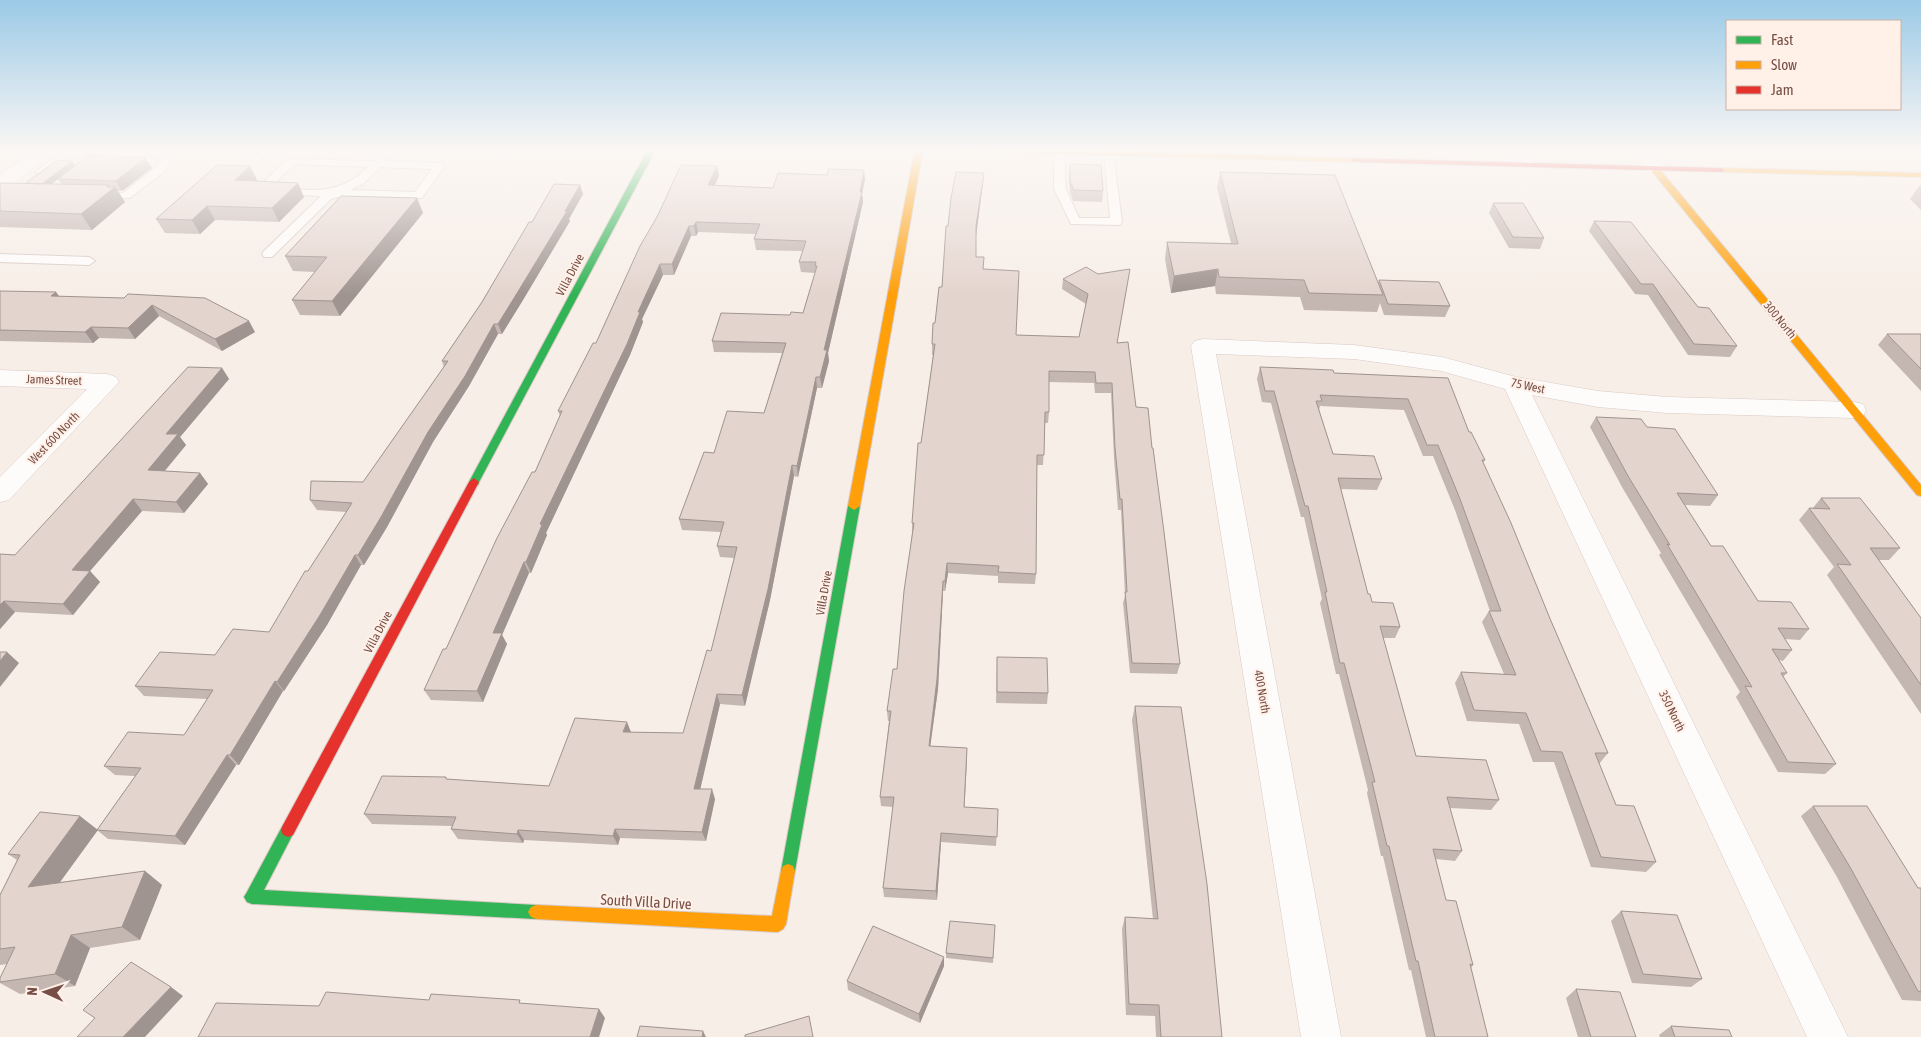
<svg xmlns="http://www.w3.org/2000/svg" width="1921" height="1037" viewBox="0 0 1921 1037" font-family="'Asap Condensed',sans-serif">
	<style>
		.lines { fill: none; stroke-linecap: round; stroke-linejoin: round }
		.lane-casing { stroke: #d8cac5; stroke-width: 2 }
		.street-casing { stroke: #d8cac5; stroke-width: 1 }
		.fast-casing { stroke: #d8c9c3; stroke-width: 2 }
		.slow-casing { stroke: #d8c9c3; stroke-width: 2 }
		.jam-casing { stroke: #d8c9c3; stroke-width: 2 }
		.lane { fill: #fefcfb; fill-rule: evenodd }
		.street { fill: #fefcfb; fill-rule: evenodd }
		.fast { fill: #30b455; fill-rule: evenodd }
		.slow { fill: #ff9f0a; fill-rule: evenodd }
		.jam { fill: #e5322d; fill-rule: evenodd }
		.wall { fill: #c4b6b1; fill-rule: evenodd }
		.shaded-wall { fill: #a09490 }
		.building { fill: #e4d4ce; stroke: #a09490 }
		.labels { text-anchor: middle; stroke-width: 4; stroke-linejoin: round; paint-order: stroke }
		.street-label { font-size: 12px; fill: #764e46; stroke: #fff1e8 }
		.near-street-label { font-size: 15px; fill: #764e46; stroke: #fff1e8 }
	</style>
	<rect width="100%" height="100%" fill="#f7eee7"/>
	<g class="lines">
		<g class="lane-casing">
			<path id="lane" d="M79,149C95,149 166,146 174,154L165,171L130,198L99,199L95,198L93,196L95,194L123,193L156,167L162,157L93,153L68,158L45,174L41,175L35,172L61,153Z
				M260,149H272L259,161H251L250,159Z
				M386,149H397L386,161L440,163L445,166L422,198L337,197L331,199L272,257H264L262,254L264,251L321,196L257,193L255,191L287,159L374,161ZM294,164L368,167C336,198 312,189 270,188ZM380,167L432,169L415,192L350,190L363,184Z
				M1061,149L1064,152L1066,189L1079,218H1110L1104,153L1105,151H1113L1122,222L1120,225L1071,224L1054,189V152L1055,150Z
				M1514,149H1525L1534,164L1533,166H1525Z
				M0,254L89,257L95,261L89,265L0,262Z"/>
		</g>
		<g class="street-casing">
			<path id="street" d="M37,149H58L7,188L0,190V175Z
				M1630,149H1649L1663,168L1661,172C1645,176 1638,161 1630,149Z
				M1203,339L1354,345L1442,357L1516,377L1598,391L1667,397L1854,402L1863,404L1866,410L1863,416L1854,418L1667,413L1598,407L1532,395L1848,1037H1807L1505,389L1441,371L1354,359L1216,354L1341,1037H1301L1191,346L1195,341Z
				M0,370L107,374L116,377L119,382L9,500L0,502V477L87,389L0,386Z"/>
		</g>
		<g class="fast-casing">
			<path id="fast" d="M648,149H656L479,482L478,485H470L469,482Z
				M854,502L860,506L795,871L793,876L788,878L783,876L781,871L848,506Z
				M288,823L293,825L295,830L264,890L536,905L541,907L544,912L541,917L536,919L252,904L247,902L244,897L247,892L283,825Z"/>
		</g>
		<g class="slow-casing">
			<path id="slow" d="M915,149H923L860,506L854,510L848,506Z
				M947,149H1044L1354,158L1358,160L1354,162L950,151Z
				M1651,166H1657L1921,485V496L1917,495L1651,170Z
				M1718,168L1921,173V177L1721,172H1718Z
				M788,864L793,866L795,871L786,924L783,929L778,932L536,919L531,917L528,912L531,907L536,905L772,916L781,871L783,866Z"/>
		</g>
		<g class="jam-casing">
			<path id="jam" d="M1351,158L1721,168L1725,170L1721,172L1354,162L1350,160Z
				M474,478L479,482L293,835L288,837L283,835L281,830L283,825L469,482Z"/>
		</g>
		<use href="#lane" class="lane"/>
		<use href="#street" class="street"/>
		<use href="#fast" class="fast"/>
		<use href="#slow" class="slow"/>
		<use href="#jam" class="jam"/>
	</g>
	<path class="wall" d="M145,158L152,168L122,191H118L125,202L92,230L0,227V183L26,184L72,161L75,166ZM58,179L62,184H52Z
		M1070,164L1103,191L1102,202L1073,201L1070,192L1069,175Z
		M250,166L257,180L256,181L304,197L279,222L215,220L200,234L165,233L156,219Z
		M717,166L719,176L715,185L773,188L865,179L862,194L863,202L828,353L829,361L822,388H817L798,477L794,476L770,600L745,706L720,704L700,789L715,799L706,841L620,838L618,845L524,840L523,843L458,839L451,829L452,826L372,824L364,814L448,779L549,786L631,732L683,733L711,651L734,558L720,557L717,546L721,532L682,530L679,519L714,453L764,413L782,353L714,352L712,341L790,315L803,313L815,273L801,272L799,262L803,251L756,250L754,239L756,234L698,232L696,236H691L674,275H663L642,319L643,322L630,355L546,533L547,535L531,573H529L502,635L507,644L483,702L431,700L424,690L446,649L535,472L560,416L558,411L596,343Z
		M1220,172L1378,283L1379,280L1450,306L1445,317L1384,315L1380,303L1377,312L1304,310L1300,297L1216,294L1215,286L1171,293L1165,259L1167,242L1231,243L1217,188Z
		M984,173L983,183L976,236V257L983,269L1016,335L1079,337L1086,304L1062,289L1063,279L1130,269L1117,343L1136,407L1152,448L1180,664L1177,674L1130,673L1123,603L1125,596L1121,510H1118L1114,458L1111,393H1095L1094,383L1049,382V412L1048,423H1045L1043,465H1037L1036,574L1035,584L998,583V576L948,573L945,591H943L938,689L930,746L967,748L964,807L998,809L996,846L941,842L937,900L884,897L883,888L893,807L881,806L880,797L889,721H888L887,711L897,669L912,533V523L921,443L933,355H932V344L942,287Z
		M580,185L583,194L569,219L570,221L523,300L502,334H498L469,386L433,442L387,527L364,565H361L327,625L284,691H283L239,765H236L185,845L108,839L97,830L60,882L145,871L162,885L140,940L90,948L75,986L20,994L0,983V978L7,964L0,965V895L17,860L8,854L97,830L135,776L115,775L104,766L184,735L207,699L144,696L135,686L215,655L269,632L346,512L317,510L310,500L363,482L444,367L442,361L482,302L532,222Z
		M1920,185H1921V210L1910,199Z
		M417,198L423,213L340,316L300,315L292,300L315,272L293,271L285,256Z
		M1493,203L1544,238L1540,249L1509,248L1489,213Z
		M1594,221L1737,346L1730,357L1688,355L1648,295L1635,294L1589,231Z
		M0,291L56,292L59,297L124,298L255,332L222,351L159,316L135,339L99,338L93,343L0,341Z
		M1887,334H1921V391L1878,345Z
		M1260,367L1334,373L1448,378L1469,432L1485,460L1483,463L1551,621L1608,753L1599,764L1616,805L1656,862L1646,872L1591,867L1554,762H1533L1519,724L1467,721L1455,683L1461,672L1504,674L1482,622L1489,611H1490L1455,510L1433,456H1423L1404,410L1320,406L1319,410L1333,454L1382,479L1377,490L1341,489L1368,594L1372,602L1400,627L1395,638H1383L1416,756L1499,800L1491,810L1450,808L1462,851L1455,861L1436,859L1446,900L1473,965L1471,968L1488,1037H1426L1411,970H1409L1383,856H1381L1367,793L1368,790L1339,674H1336L1320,603L1322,599L1304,517H1301L1271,403L1262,402L1257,379Z
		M222,368L229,379L180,437L186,445L165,471L200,473L208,484L184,513L142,511L90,571L100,582L73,615L15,612L0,629V554L15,555Z
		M1596,417L1647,427L1718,495L1710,506L1685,505L1711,546L1758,601L1809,629L1800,640L1785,639L1792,650L1783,661L1779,660L1787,673L1783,677L1836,764L1825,774L1778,772L1736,697L1740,692L1659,555L1661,553L1622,487L1590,427Z
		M1821,498L1900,548L1889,560H1879L1921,618V714L1827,575L1834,567L1799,520L1809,508L1812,509Z
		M997,657L1048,693L1047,704L996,703Z
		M1135,706L1222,1037H1156L1155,1016L1126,1015L1122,929L1125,917L1153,919L1132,720Z
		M1813,806L1918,888H1921V1001L1902,1000L1837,877L1801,816Z
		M1621,911L1702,979L1691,987L1632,983L1611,921Z
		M995,925L993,963L946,958V953Z
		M944,957V966L920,1023L848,990L847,981Z
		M1576,989L1636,1037H1578L1566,998Z
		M1671,1026L1732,1037H1660L1659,1035Z"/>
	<path class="shaded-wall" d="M145,158L152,168L122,191L116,181Z
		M72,161L75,166L45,189L42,184Z
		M250,166L257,180L243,194L235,180Z
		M717,166L719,176L710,195L708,185Z
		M864,170L865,179L862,194L863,202L828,353L829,361L822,388L820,377L824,350L860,192Z
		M984,173L983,183L976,236V226Z
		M298,183L304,197L279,222L272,208Z
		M108,185L111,190L115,187L125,202L92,230L81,214Z
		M580,185L583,194L569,219L570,221L523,300L502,334L498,324L565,211Z
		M417,198L423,213L340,316L332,301Z
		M207,206L215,220L200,234L192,220Z
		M696,222L698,232L696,236L694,226Z
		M689,226L691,236L674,275L672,264Z
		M660,264L663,275L642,319L643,322L630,355L546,533L547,535L531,573L526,562L540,524Z
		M1218,269L1215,286L1171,293L1174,276Z
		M56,292L64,303L51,296Z
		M152,305L159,316L135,339L128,328Z
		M249,321L255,332L222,351L215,339Z
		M494,324L498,334L469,386L433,442L387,527L364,565L358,555L428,432Z
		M91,327L99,338L93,343L85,332Z
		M222,368L229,379L180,437L186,445L156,481L148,470L166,434Z
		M816,377L817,388L798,477L797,466Z
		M792,465L794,476L770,600L745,706L742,695Z
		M200,473L208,484L184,513L176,502Z
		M133,499L142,511L90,571L100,582L73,615L63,604L72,570Z
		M355,555L361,565L327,625L284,691L277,682Z
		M524,562L529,573L502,635L507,644L483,702L477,691L493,633Z
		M947,563L948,573L945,591V581Z
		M943,581V591L938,689L929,756V746Z
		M4,601L15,612L0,629V605Z
		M7,652L19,663L0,687V661Z
		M275,681L283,691L239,765L230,755Z
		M717,694L720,704L698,799L694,789Z
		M627,722L631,732H623Z
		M967,748V758L964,817V807Z
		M227,755L236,765L185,845L175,836Z
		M712,789L715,799L706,841L702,832Z
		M80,816L98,830L47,900L28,887Z
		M615,829L620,838L618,845L613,836Z
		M518,830L524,840L523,843L517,834Z
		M941,833V842L937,900L936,891Z
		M145,871L162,885L140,940L122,927Z
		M71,935L90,948L75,986L55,974Z
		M944,957V966L920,1023L919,1014Z
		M171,987L183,996L145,1037H123Z
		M599,1009L605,1018L599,1037H590Z
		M703,1031L706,1037H702Z"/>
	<path class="building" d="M87,156L145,158L116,181L58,179Z
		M57,160L72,161L42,184L26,183Z
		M1070,164L1101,165L1103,191L1074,190L1070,182Z
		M217,165L250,166L235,180L298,183L272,208L207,206L192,220L156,219Z
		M681,165L717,166L708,185L773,188L778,173L827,175L828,169L864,170L860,192H862L824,350H827L820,377H816L797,466L792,465L768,589L742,695L717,694L694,789H712L702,832L615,829L613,836L518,830L517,834L451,829L456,817L364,814L382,776L446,777V779L549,786L575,718L627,722L623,732L683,733L707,650L711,651L737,547L717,546L724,522L679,519L704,452L714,453L727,411L764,413L786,343L712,341L721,313L790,315L791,312L803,313L817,266H815L816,262H799L806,241L754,239L760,224L696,222L694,226H689L672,264H660L638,312H640L627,344L540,524L542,525L526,562H524L493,633H502L477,691L424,690L443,649H446L497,538L532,472H535L562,411H558L593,343H596L640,246L657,217Z
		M956,172L984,173L976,226V257H984L983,269L1019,271L1016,335L1079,337L1088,294L1063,279L1086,267L1098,274L1130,269L1117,343L1128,342L1136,407L1148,408L1152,448H1153L1164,532L1180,664L1132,663L1125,592H1127L1122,499H1120L1115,448L1112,383H1096L1095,372L1049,371V412H1045L1044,455H1037L1036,574L998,572L999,566L947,563L945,581H943L937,679L929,746L967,748L964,807L998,809L997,837L941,833L936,891L883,888L894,797H880L891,711H887L893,669H897L904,591L914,523H912L918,443H921L935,344H932L933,323H935L939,287H942L946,226H948L951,198Z
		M1220,172L1335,175L1383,295L1309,293L1304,280L1219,277L1218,269L1174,276L1167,242L1238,244Z
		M0,183L108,185L107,187H115L81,214L0,211Z
		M554,184L580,185L565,211H567L519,290L498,324H494L465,376L428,432L381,517L358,555H355L320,615L277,682L275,681L230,755H227L175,836L97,830L141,768L104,766L128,732L184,735L213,690L135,686L160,652L215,655L233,629L269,632L305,571H308L352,503L310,500L311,481L363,482L448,361H442L482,302L529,222H532Z
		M341,196L417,198L332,301L292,300L327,257L285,256Z
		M1493,203H1523L1544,238L1513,237Z
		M1594,221L1631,222L1698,307L1709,308L1737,346L1694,344L1653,284H1641Z
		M1379,280L1439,282L1450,306L1388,304Z
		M0,291L56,292L51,296L124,298L128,294L205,298L249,321L215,339L152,305L128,328L91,327L85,332L0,330Z
		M1887,334H1921V369Z
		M188,367L222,368L166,434H178L148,470L200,473L176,502L133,499L72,570L90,571L63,604L4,601L0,605V554L15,555Z
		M1260,367L1333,370L1334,373L1448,378L1469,432H1471L1485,460H1482L1511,523L1551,621L1608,753H1595L1616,805L1634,806L1656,862L1601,857L1562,752L1541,751L1526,713L1474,710L1461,672L1516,675L1489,611H1501L1460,499L1438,445H1427L1408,399L1320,395L1322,401H1316L1333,454L1374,456L1382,479L1338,478L1368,594H1370L1372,602L1393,603L1400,627L1380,626L1416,756L1486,760L1499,800L1447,797L1462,851L1433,849L1446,900L1456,901L1473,965L1470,964L1488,1037H1435L1418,961H1416L1389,846H1387L1372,782H1375L1344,663H1340L1325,592H1327L1308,506H1305L1274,391H1265Z
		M1596,417L1641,419L1647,427L1675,429L1718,495L1677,493L1711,546H1723L1758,601L1791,602L1809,629L1778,628L1792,650L1772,649L1787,673H1781L1836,764L1788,762L1745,686L1752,687L1667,544L1670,545L1628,476Z
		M1821,498H1860L1900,548H1870L1921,618V685L1837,564L1851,565L1809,508L1830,509Z
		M0,652H7L0,661Z
		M997,657L1047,658L1048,693L997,692Z
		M1135,706L1181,707L1207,884L1222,1037H1161L1159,1005L1129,1004L1125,917L1158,919Z
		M1813,806H1867L1918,888H1921V992L1918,991L1850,867Z
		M40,812L80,816L28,887L145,871L122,927L71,935L55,974L0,982V978L15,947L0,949V895L20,855L8,854Z
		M1621,911L1677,915L1702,979L1643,974Z
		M950,921L995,925L993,958L946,953Z
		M873,926L944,957L919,1014L847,981Z
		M131,962L171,987L123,1037H77L95,1018L83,1010Z
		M1576,989L1620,992L1636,1037H1591Z
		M326,992L429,1000L431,994L520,1000L519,1003L599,1009L590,1037H198L216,1003L319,1006Z
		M809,1016L813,1037H745V1035Z
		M640,1026L703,1031L702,1037H637Z
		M1671,1026L1729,1030L1732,1037H1675Z"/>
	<linearGradient id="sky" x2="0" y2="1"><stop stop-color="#9bcae7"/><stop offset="0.51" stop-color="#fbf7f4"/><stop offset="1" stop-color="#fbf7f4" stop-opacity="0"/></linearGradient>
	<rect width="1921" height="295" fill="url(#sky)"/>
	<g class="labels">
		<g class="street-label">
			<text transform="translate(570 275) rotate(-62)" y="4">Villa Drive</text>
			<text transform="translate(1780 320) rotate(51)" y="4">300 North</text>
			<text transform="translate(54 380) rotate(2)" y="4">James Street</text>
			<text transform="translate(1528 386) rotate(12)" y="4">75 West</text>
			<text transform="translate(54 438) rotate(-46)" y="4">West 600 North</text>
			<text transform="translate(824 593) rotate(-80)" y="4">Villa Drive</text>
			<text transform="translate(378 632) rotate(-62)" y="4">Villa Drive</text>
			<text transform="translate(1262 692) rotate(80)" y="4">400 North</text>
			<text transform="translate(1672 711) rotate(64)" y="4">350 North</text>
		</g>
		<g class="near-street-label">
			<text transform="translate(646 902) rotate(3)" y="5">South Villa Drive</text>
		</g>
	</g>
	<rect x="1726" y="20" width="175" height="90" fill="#fff1e8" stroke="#c8b0a7"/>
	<rect x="1736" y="36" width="25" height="8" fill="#30b455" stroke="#c8b0a7"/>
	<text x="1771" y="45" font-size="15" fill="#764e46">Fast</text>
	<rect x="1736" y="61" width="25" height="8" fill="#ff9f0a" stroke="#c8b0a7"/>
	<text x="1771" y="70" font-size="15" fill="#764e46">Slow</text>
	<rect x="1736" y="86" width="25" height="8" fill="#e5322d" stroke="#c8b0a7"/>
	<text x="1771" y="95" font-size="15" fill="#764e46">Jam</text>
	<g transform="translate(45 992) rotate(273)" stroke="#fff1e8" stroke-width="4" paint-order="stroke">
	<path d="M0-4L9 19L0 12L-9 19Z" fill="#764e46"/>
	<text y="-8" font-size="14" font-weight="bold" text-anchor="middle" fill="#764e46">N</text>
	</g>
</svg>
